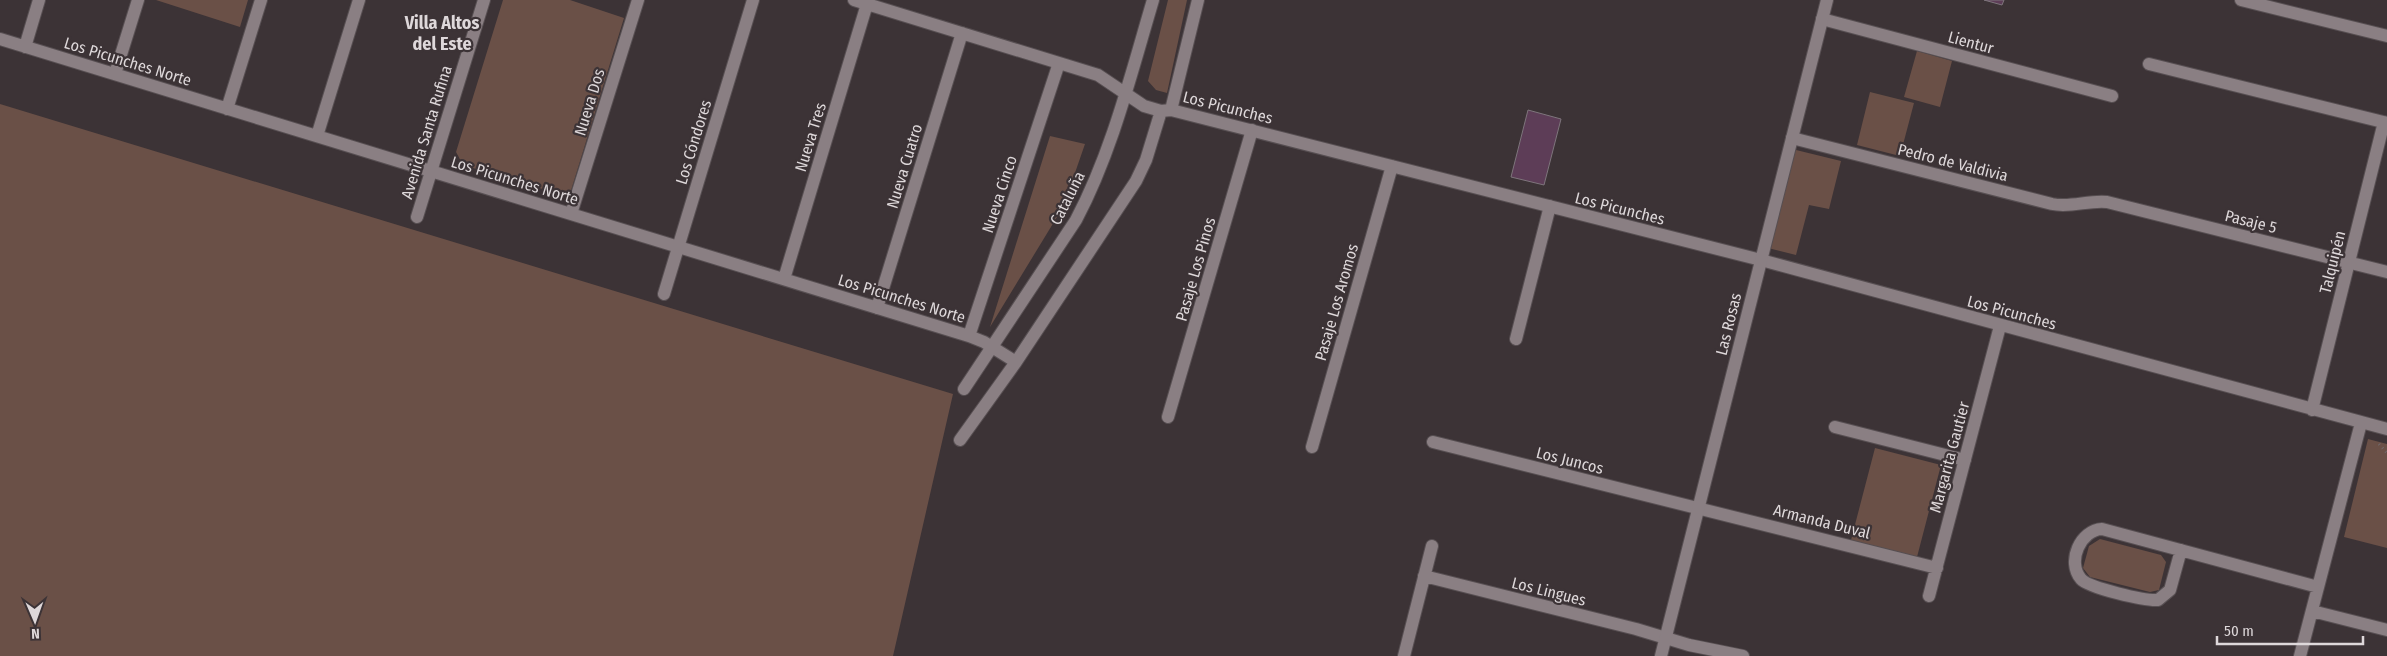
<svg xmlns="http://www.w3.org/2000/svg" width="2387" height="656" viewBox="0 0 2387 656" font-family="'Fira Sans Condensed',sans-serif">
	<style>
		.green { fill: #6a5047 }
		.building { fill: #5d3d57; stroke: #7e757c }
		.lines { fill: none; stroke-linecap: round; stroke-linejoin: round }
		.street-casing { stroke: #574f52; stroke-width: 14 }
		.secondary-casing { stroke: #574f52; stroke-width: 14 }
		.path { stroke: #70686b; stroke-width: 3; stroke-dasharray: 1 4; stroke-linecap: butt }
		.street { stroke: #8a7f83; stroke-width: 12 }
		.secondary { stroke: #8a7f83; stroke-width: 12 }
		.labels { text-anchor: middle; stroke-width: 4.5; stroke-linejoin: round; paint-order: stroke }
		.street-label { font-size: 16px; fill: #ded8da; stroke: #3c3336 }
		.neighbourhood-label { font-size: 18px; font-weight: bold; fill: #ded8da; stroke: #3c3336 }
	</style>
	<rect width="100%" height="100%" fill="#3c3336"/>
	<path class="green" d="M156,0H248L240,27Z
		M503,0H570L624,18L569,197L463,165L456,152Z
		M1168,0H1187L1167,93L1156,90L1148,81Z
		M1917,51L1952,61L1940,107L1904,97Z
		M1870,92L1914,103L1900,156L1857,145Z
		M0,104L953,394L893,656H0Z
		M1050,136L1085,144L1068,193L1057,217L990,327Z
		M1792,149L1841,161L1829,209L1809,205L1796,255L1768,248Z
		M2368,439L2387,444V548L2344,537Z
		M1875,448L1941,465L1917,557L1851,540Z
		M2100,539L2161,555L2166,562L2159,590L2150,592L2090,577L2083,568L2089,546Z"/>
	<path class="building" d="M1984,0H2004L2002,5Z
		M1528,110L1561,119L1544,185L1511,177Z"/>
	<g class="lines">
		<g class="street-casing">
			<path id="street" d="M854,0L1098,75L1144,106L1161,111L1171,110L1761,260L2387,429
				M2241,0L2387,36
				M1822,19L2112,96
				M0,39L969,336L984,342L1016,362
				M25,47L39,0
				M2149,64L2387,123
				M115,74L138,0
				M227,109L261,0
				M1171,110L1198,0
				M317,136L359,0
				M1792,138L2052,204C2071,208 2088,200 2107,202L2387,272
				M571,214L638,0
				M417,217L484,0
				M784,279L867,4
				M664,294L753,0
				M877,308L962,33
				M969,336L1059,63
				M1516,339L1550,206
				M964,389L1076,220C1112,152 1131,74 1153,0
				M2312,410L2384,122
				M1168,417L1252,130
				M1835,427L1965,460
				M960,440L1016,362L1136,181L1146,160L1161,111
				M1433,442L1937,568
				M1312,447L1392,166
				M2181,550L2170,590L2158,600C2145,601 2089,588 2081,579C2066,561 2081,530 2102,529L2318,587
				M1424,576L1636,629L1689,645L1743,656
				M1929,596L2000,326
				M2312,611L2387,630
				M1404,656L1432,546
				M2300,656L2361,423"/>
		</g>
		<g class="secondary-casing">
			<path id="secondary" d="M1661,656L1827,0"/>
		</g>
		<path class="path" d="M2379,444L2387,453"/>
		<use href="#street" class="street"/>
		<use href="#secondary" class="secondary"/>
	</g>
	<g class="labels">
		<g class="street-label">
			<text transform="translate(1971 42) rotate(15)" y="6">Lientur</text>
			<text transform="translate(128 61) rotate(17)" y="6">Los Picunches Norte</text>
			<text transform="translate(589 102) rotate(-73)" y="6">Nueva Dos</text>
			<text transform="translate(1228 107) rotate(14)" y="6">Los Picunches</text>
			<text transform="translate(426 132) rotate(-73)" y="6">Avenida Santa Rufina</text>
			<text transform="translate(810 137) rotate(-73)" y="6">Nueva Tres</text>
			<text transform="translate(693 142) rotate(-73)" y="6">Los Cóndores</text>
			<text transform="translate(1953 162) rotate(14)" y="6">Pedro de Valdivia</text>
			<text transform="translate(904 166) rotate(-73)" y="6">Nueva Cuatro</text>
			<text transform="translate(515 180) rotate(17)" y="6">Los Picunches Norte</text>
			<text transform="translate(999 194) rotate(-72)" y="6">Nueva Cinco</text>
			<text transform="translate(1067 198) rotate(-63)" y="6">Cataluña</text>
			<text transform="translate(1620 208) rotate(14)" y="6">Los Picunches</text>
			<text transform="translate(2251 221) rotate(14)" y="6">Pasaje 5</text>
			<text transform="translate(2332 262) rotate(-76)" y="6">Talquipén</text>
			<text transform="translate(1195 269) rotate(-74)" y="6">Pasaje Los Pinos</text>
			<text transform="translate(902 298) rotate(17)" y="6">Los Picunches Norte</text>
			<text transform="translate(1336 302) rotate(-74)" y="6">Pasaje Los Aromos</text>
			<text transform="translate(2012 312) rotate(15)" y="6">Los Picunches</text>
			<text transform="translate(1728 324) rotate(-76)" y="6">Las Rosas</text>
			<text transform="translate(1949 457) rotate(-75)" y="6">Margarita Gautier</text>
			<text transform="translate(1570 460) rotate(14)" y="6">Los Juncos</text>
			<text transform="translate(1822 521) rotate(14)" y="6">Armanda Duval</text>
			<text transform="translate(1549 591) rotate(14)" y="6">Los Lingues</text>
		</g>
		<g class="neighbourhood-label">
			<text x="442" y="29">Villa Altos<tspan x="442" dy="21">del Este</tspan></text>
		</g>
	</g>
	<g transform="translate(35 621) rotate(178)" stroke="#3c3336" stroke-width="4" paint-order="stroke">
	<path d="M0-4L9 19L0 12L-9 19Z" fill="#ded8da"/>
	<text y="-8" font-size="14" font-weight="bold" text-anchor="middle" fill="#ded8da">N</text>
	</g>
	<path d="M2217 636v8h146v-8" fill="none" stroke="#ded8da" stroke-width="2.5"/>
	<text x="2224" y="636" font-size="15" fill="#ded8da" stroke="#3c3336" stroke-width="4" paint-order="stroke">50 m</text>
</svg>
